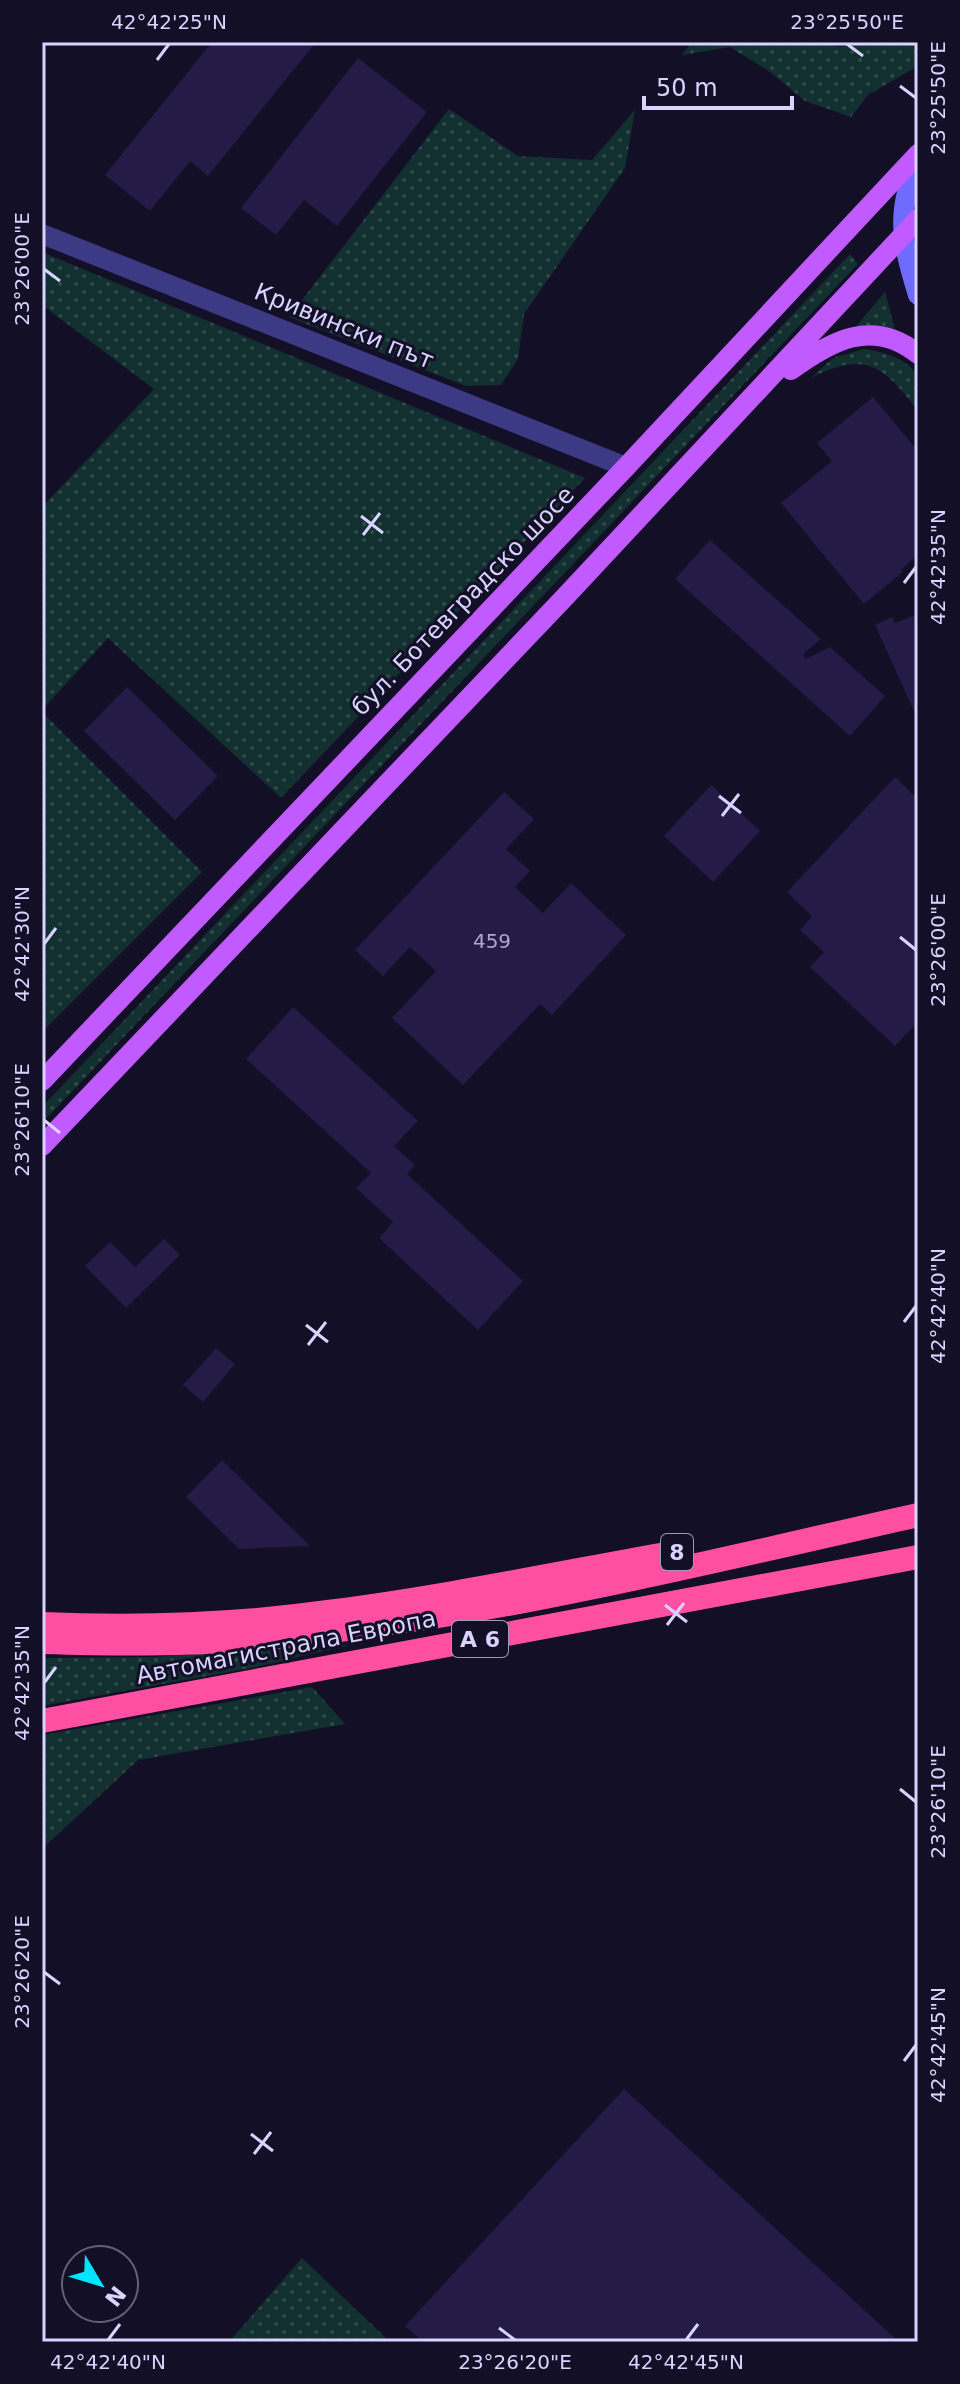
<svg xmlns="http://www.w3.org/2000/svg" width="960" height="2384" viewBox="0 0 960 2384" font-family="'DejaVu Sans',sans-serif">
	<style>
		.grass { fill: url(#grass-dots) }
		.building { fill: #241b47 }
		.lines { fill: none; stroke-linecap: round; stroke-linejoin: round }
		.street { stroke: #3d3a85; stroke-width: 20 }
		.secondary { stroke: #6f6bff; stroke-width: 20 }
		.primary { stroke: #c25bff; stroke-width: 20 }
		.highway { stroke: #ff4fa3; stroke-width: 24 }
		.ticks { fill: none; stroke: #d9d4ff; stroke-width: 3 }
		.labels { text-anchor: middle; stroke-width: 6; stroke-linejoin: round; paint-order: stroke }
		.number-label { font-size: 20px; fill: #aca6d1 }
		.shield { fill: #130f26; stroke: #9e99be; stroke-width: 2 }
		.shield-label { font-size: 22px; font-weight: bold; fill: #d9d4ff }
		.street-label { font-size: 24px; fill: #d9d4ff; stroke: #130f26 }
		.neatline { fill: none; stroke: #d9d4ff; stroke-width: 3 }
		.ticks-label { font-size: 20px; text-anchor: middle; fill: #d9d4ff }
	</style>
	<defs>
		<pattern id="grass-dots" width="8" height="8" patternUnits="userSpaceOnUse" patternTransform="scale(2)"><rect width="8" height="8" fill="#12302f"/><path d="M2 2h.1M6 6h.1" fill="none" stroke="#344d4e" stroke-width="1.8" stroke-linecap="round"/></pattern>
	</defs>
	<rect width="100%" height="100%" fill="#130f26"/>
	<path class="grass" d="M692,42H832L838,47L866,42H918V66L868,95L851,117L805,101L769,71L730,47L682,55Z
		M449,109L518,156L592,160L635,110L625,168L524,314L518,359L501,385L466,386L289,317Z
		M42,252L585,478L281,798L108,638L42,710V507L154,389L42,305Z
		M850,254L858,264L42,1123V1107Z
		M885,292L895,330H853Z
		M864,349C882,352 911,358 918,379C921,387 918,402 918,411C884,366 865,350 811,378L833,358Z
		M42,712L202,872L42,1032Z
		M308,1645H349L256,1667L42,1706V1658L155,1657Z
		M312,1687L345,1724L138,1760L42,1849V1735Z
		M302,2258L390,2342H229Z"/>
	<path class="building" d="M212,42H316L208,176L190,161L150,211L105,175Z
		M358,58L427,112L337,226L304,200L276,235L241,208Z
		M873,397L918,451V555L901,570L903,572L864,604L781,503L832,461L817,443Z
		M710,540L821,639L803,654L806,659L830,647L885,696L850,736L675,579Z
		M918,614V720L875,625L892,617L895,623Z
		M127,687L218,776L175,820L84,731Z
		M895,777L918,799V1022L895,1046L810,967L824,952L800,930L812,916L787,892Z
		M711,785L760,831L713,882L664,836Z
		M504,792L534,819L506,849L530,871L515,887L543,913L571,883L626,935L552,1015L540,1004L463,1085L392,1018L436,971L410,947L383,976L355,950Z
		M293,1007L418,1121L394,1146L415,1165L407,1174L523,1281L478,1330L379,1238L393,1222L356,1188L371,1173L246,1059Z
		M164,1239L180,1255L126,1308L85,1266L110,1242L135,1267Z
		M216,1348L235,1364L203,1402L183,1385Z
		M222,1460L310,1546L239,1549L186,1497Z
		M624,2089L899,2342H423L405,2326Z"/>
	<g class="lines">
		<path class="street" d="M42,234L626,467"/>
		<path class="secondary" d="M918,164C894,211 903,246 918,295"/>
		<path class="primary" d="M791,370C832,340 873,318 918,354
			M42,1081L626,467L918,154
			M42,1146L564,598L918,219"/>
		<path class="highway" d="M42,1624C136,1628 234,1625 328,1612C446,1597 564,1572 682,1551
			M42,1642C112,1644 183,1645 253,1639C476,1621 700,1564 918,1515
			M42,1721L918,1557"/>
	</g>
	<path class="ticks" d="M847,44L863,56M157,60L169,44M900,86L916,98M44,269L60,281M361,516L383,533M363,535L380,513M904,583L916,567M719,796L741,813M722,816L739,794M900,937L916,950M44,944L56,928M44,1120L60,1133M904,1322L916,1306M306,1325L328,1342M308,1345L326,1322M665,1605L687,1622M667,1625L684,1603M44,1683L56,1667M900,1789L916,1802M44,1972L60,1984M904,2061L916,2045M251,2134L273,2151M254,2154L271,2132M499,2328L515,2340M108,2340L120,2324M686,2340L698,2324"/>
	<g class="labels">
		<g class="number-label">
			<text x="492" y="948">459</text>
		</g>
		<g class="shield">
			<rect x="661" y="1534" width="32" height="36" rx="6"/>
			<rect x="452" y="1621" width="56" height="36" rx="6"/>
		</g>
		<g class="shield-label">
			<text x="677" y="1560">8</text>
			<text x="480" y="1647">A 6</text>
		</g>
		<g class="street-label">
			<text transform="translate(344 326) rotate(22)" y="8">Кривински път</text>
			<text transform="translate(463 601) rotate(-46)" y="8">бул. Ботевградско шосе</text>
			<text transform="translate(286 1647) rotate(-11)" y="8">Автомагистрала Европа</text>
		</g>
	</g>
	<rect width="960" height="2384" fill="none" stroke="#130f26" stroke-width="88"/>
	<g transform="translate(100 2284) rotate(128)"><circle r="38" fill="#130f26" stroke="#625e7d" stroke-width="2"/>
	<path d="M0-6L14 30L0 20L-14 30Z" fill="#00e5ff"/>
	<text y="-12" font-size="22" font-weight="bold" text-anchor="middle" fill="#d9d4ff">N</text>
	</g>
	<path d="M644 96v12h148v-12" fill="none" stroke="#d9d4ff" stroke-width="4"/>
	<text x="656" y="96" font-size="24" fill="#d9d4ff" stroke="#130f26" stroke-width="6" paint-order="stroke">50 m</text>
	<rect x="44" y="44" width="872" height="2296" class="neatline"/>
	<g class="ticks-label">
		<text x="169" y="29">42°42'25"N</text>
		<text x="847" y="29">23°25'50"E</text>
		<text transform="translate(938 98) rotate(-90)" y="7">23°25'50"E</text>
		<text transform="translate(22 269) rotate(-90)" y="7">23°26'00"E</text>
		<text transform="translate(938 567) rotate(-90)" y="7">42°42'35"N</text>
		<text transform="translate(22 944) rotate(-90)" y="7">42°42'30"N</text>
		<text transform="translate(938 950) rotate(-90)" y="7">23°26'00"E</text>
		<text transform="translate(22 1120) rotate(-90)" y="7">23°26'10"E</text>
		<text transform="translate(938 1306) rotate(-90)" y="7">42°42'40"N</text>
		<text transform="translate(22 1683) rotate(-90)" y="7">42°42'35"N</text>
		<text transform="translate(938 1802) rotate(-90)" y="7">23°26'10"E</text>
		<text transform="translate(22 1972) rotate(-90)" y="7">23°26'20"E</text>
		<text transform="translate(938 2045) rotate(-90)" y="7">42°42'45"N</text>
		<text x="108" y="2369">42°42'40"N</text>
		<text x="515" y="2369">23°26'20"E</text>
		<text x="686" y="2369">42°42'45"N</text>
	</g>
</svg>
